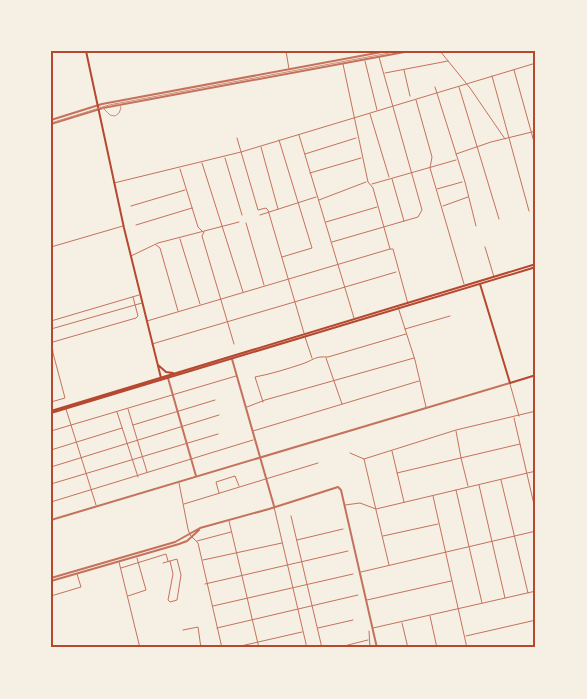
<svg xmlns="http://www.w3.org/2000/svg" width="587" height="699" viewBox="0 0 587 699" font-family="'Golos Text',sans-serif">
	<style>
		.lines { fill: none; stroke-linecap: round; stroke-linejoin: round }
		.minor { stroke: #c5725c; stroke-width: 1 }
		.tertiary { stroke: #c5725c; stroke-width: 2 }
		.secondary { stroke: #b5482f; stroke-width: 2 }
		.tram { stroke: #cf8b77; stroke-width: 1 }
		.neatline { fill: none; stroke: #b5482f; stroke-width: 2 }
	</style>
	<rect width="100%" height="100%" fill="#f6efe4"/>
	<g class="lines">
		<path class="minor" d="M286,51L289,69
			M440,51L470,88L505,139
			M365,61L377,110
			M343,64L368,182L373,188L390,249H393L408,304
			M404,70L410,96
			M514,70L536,149
			M385,73L448,61
			M492,76L529,211
			M435,87L465,182L476,226
			M459,87L499,219
			M416,100L432,157L430,168L464,284
			M370,114L389,177
			M299,135L354,318
			M237,138L258,210L266,208L268,210L304,333
			M279,140L312,248L282,257
			M261,147L278,209
			M305,154L356,138
			M456,154L491,142L536,131
			M225,158L242,215
			M202,163L243,292
			M180,169L198,227L203,232
			M310,173L361,158
			M392,179L404,221
			M114,183L241,152L536,63
			M372,184L456,160
			M437,189L462,182
			M319,200L366,182
			M131,206L185,190
			M443,206L468,197
			M260,215L316,197
			M326,222L377,207
			M246,223L264,285
			M136,225L192,208
			M204,232L202,236L234,344
			M180,239L200,304
			M332,242L418,217L422,210L379,57
			M156,245L160,248L178,311
			M51,247L123,226
			M485,247L494,277
			M131,256L158,243L239,222
			M398,307L415,360L426,407
			M51,321L139,295
			M147,321L390,249
			M51,329L142,303
			M405,329L450,316
			M51,336L53,353L65,398L51,402
			M305,337L312,358
			M53,342L136,318L138,316L133,297
			M152,344L396,272
			M326,358L342,404
			M510,384L519,416
			M263,402L255,377C271,374 287,369 302,364C314,360 314,356 328,357L406,334
			M247,407L265,400L414,358
			M66,409L96,505
			M128,409L147,472
			M117,412L138,477
			M514,418L536,513
			M133,425L215,400
			M51,431L236,376
			M253,431L419,381
			M456,431L461,458L468,486
			M51,450L122,428
			M392,451L404,502
			M350,453L364,459L389,565
			M364,459L456,430L536,411
			M51,467L219,415
			M397,473L520,444
			M501,480L528,593
			M179,483L188,529L190,535L198,543L222,648
			M51,484L218,434
			M479,485L505,598
			M456,490L482,603
			M219,493L216,482L235,476L239,486
			M433,496L467,648
			M51,502L253,440
			M184,504L318,463
			M345,505L360,503L376,509L536,471
			M274,507L307,648
			M291,516L322,648
			M229,521L259,648
			M383,536L438,524
			M297,540L343,529
			M197,541L231,532
			M203,560L282,543
			M119,562L140,648
			M163,563L170,561L173,574L168,600L170,602L177,600L181,575L177,559L170,561
			M121,568L166,554L168,561
			M361,572L536,531
			M205,584L348,551
			M51,596L81,587L77,574
			M128,596L146,590L137,558
			M367,600L451,581
			M213,606L353,574
			M430,616L437,648
			M402,623L408,648
			M217,628L358,595
			M318,628L353,620
			M373,628L536,591
			M183,630L198,627L201,648
			M369,631L370,648
			M466,636L536,620
			M232,648L302,632
			M336,648L368,640"/>
		<path class="tertiary" d="M51,120L102,104L387,51
			M51,124L103,108L410,51
			M232,359L274,506
			M168,378L196,476
			M51,520L510,383
			M51,578L175,542L200,528L269,509L338,487L341,490L377,648
			M51,581L179,544L187,541L199,530"/>
		<path class="secondary" d="M86,51L124,228L161,378
			M480,284L510,383L536,375
			M158,365L166,372L173,373
			M51,411L536,264
			M51,413L536,267"/>
		<path class="tram" d="M100,107L104,109L110,115L115,116L119,113L121,108L119,104H115
			M51,123L109,105L400,51"/>
	</g>
	<rect width="587" height="699" fill="none" stroke="#f6efe4" stroke-width="105"/>
	<rect x="52" y="52" width="482" height="594" class="neatline"/>
</svg>
